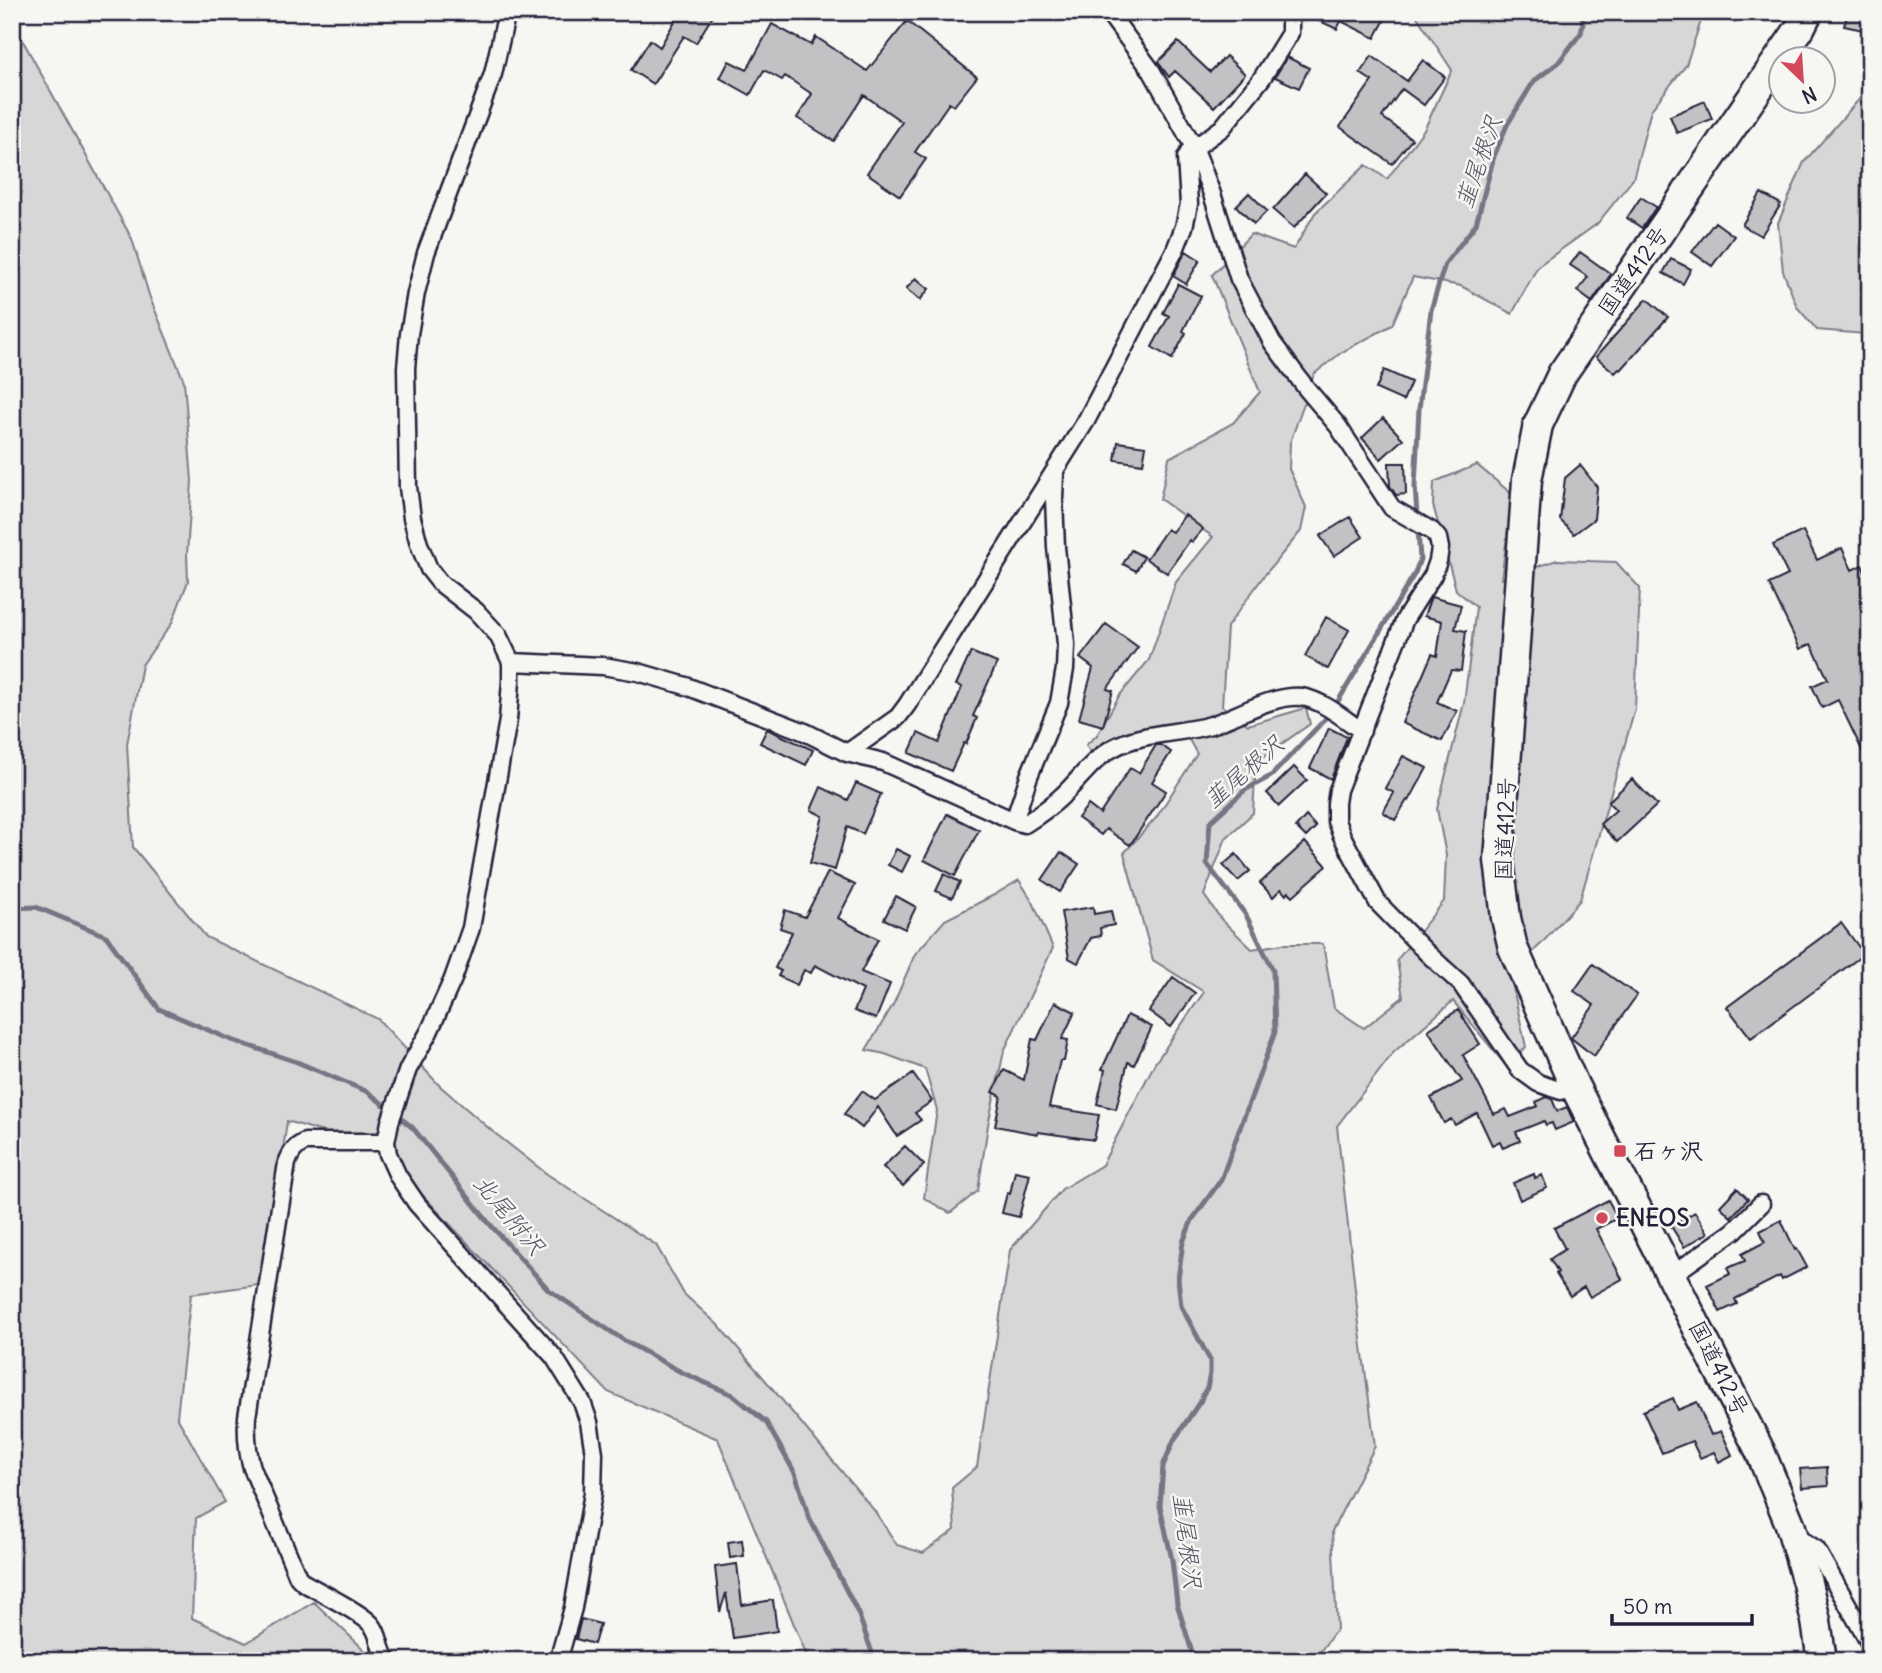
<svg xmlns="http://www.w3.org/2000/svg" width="1882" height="1673" viewBox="0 0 1882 1673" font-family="Delius,'Klee One',sans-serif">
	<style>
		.green { fill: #d7d7d7; stroke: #7c7c89; stroke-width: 2 }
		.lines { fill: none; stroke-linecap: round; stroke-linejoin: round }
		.stream { stroke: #757583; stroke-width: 5 }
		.building { fill: #c2c2c4; stroke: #22223b; stroke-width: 2 }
		.street-casing { stroke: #22223b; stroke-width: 21 }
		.highway-casing { stroke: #22223b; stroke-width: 33 }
		.street { stroke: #f6f6f2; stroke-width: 16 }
		.highway { stroke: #f6f6f2; stroke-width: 28 }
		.poi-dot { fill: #d1495b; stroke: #f6f6f2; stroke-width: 2.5 }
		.labels { text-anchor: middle; stroke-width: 5; stroke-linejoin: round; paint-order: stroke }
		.street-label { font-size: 23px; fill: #22223b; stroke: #f6f6f2 }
		.poi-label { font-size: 23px; font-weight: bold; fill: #22223b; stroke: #f6f6f2; text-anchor: start }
		.water-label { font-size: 24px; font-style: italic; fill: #535365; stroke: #f6f6f2 }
	</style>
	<rect width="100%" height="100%" fill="#f6f6f2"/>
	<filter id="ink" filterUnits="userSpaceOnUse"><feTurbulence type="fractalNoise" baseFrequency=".0143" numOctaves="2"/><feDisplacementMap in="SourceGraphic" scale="14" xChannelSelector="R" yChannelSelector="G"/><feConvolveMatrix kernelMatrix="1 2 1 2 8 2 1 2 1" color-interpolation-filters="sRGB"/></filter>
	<g filter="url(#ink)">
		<path class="green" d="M1414,12H1704L1686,65L1651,110L1633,179L1597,224L1538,266L1512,314L1461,286L1413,277L1392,325L1342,352L1314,374L1290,443L1289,469L1306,507L1301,531L1263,577L1227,627L1222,706L1248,725L1306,708L1310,724L1256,762L1253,813L1226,838L1204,895L1221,919L1252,949L1283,944H1323L1334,1008L1364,1028L1403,997L1397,960L1444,901L1446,855L1437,809L1464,703L1476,607L1456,590L1433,505L1434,482L1477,465L1513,495L1501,579L1557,560L1616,562L1640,588L1635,709L1580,900L1542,943L1510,974L1526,1047L1507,1067L1453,1001L1394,1052L1337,1126L1358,1316L1375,1446L1332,1531L1337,1629L1313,1661H809L718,1439L608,1392L379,1149L287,1121L265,1284L191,1294L177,1417L225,1502L196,1518L192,1618L246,1643L314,1602L376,1661H12V21L132,239L150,298L184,381L192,481L187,554L188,581L172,623L142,665L127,744L133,847L206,937L378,1019L440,1086L492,1131L547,1174L656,1245L684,1294L718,1325L761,1375L874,1510L897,1545L923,1553L955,1530L952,1488L977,1467L1010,1250L1062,1189L1102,1165L1155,1063L1204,992L1153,960L1124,853L1156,818L1197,754L1179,722L1090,752L1086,745L1097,735L1119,696L1149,660L1176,582L1213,537L1160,499L1169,458L1233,423L1260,392L1212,275L1251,234L1294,249L1315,213L1366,165L1387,179L1425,128L1452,70Z
			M1870,85V328L1866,334L1817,330L1797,307L1783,271L1778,223L1804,162L1863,95Z
			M1019,880L1033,902L1053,948L1004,1051L988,1125L978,1191L950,1213L924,1198L937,1110L925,1069L885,1054L866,1050L894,1003L915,954L945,920L994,895Z"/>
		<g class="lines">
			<path class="stream" d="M12,908L36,907L106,936L159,1009L229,1039L297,1062L368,1092L413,1128L488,1222L549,1290L625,1341L681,1372L733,1395L766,1422L795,1473L809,1517L858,1613L875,1661
				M1195,1661L1177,1604L1172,1560L1160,1506L1163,1466L1174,1440L1201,1400L1203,1394L1207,1388L1210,1373V1360L1181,1306L1178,1279L1183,1242L1192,1220L1221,1180L1275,1032L1273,970L1246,915L1207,864L1210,822L1245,790L1271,776L1331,713L1415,573L1420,559L1415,486L1419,409L1431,310L1445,264L1476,224L1494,156L1507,125L1534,81L1558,63L1581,33L1583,24L1581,12"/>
		</g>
		<path class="building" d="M680,12H715L696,43L684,36L653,84L631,70L650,40L660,47Z
			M1300,12H1389L1375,38L1341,21L1337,29Z
			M1848,12H1870L1868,31L1844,26Z
			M907,21L977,77L954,106L949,103L915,152L926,159L900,196L867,173L902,122L864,95L834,141L797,118L812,94L785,76L782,80L764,70L750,95L720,78L729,61L747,70L772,24L811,45L816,37L867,71Z
			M1178,42L1210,72L1226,56L1245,74L1214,107L1175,71L1169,77L1158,62Z
			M1372,56L1407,81L1423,60L1445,77L1424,105L1402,89L1382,117L1412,139L1392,164L1340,127L1372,81L1360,73Z
			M1287,57L1309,68L1299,88L1275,77Z
			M1705,101L1712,119L1677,133L1670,116Z
			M1305,174L1326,193L1294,228L1273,210Z
			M1249,193L1267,211L1254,224L1236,206Z
			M1761,193L1781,204L1761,236L1742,225Z
			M1641,197L1656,207L1642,228L1627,218Z
			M1715,222L1734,236L1712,266L1692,252Z
			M1186,251L1200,260L1186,284L1173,276Z
			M1580,252L1611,274L1592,302L1577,291L1588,277L1570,265Z
			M1671,259L1691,269L1683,284L1663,273Z
			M916,278L929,289L920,300L906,289Z
			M1178,284L1201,296L1183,331L1186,333L1172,359L1152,347L1169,316L1163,313Z
			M1647,299L1668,317L1621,370L1619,369L1615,373L1596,357Z
			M1384,370L1411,382L1403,401L1376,389Z
			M1383,418L1403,439L1381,459L1362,438Z
			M1118,442L1146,446L1143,464L1115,460Z
			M1389,463H1405L1406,494L1396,495L1390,486Z
			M1580,465L1597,487L1594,519L1574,534L1560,520L1565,478Z
			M1185,515L1203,529L1192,542L1190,540L1167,573L1146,559L1167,529L1172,532Z
			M1350,517L1363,537L1334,556L1320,536Z
			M1803,531L1817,560L1842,548L1852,570L1862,565L1870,582V591L1863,594L1870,608V767L1838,700L1822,708L1812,686L1828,679L1811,644L1800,649L1769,584L1788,575L1773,545Z
			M1131,550L1144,557L1136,571L1123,564Z
			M1431,597L1461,605L1455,629L1466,631L1461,671L1451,670L1437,702L1457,711L1442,741L1402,723L1432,654L1437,656L1442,621L1424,616Z
			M1326,617L1349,630L1328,669L1305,656Z
			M1106,624L1138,647L1107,689L1113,691L1103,726L1079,719L1093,668L1080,658Z
			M971,652L997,663L973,716L977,718L966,744L964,743L951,771L909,753L918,733L939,743L962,687L956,685Z
			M1329,728L1347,737L1331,779L1310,768Z
			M767,729L813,750L806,765L760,743Z
			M1156,745H1160L1171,752L1152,782L1166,791L1130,845L1106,829L1101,835L1078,818L1088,805L1100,814L1130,768L1139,773Z
			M1403,756L1427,768L1409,801L1407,800L1395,820L1383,812L1394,793L1385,788Z
			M1294,767L1307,780L1279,806L1267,793Z
			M1632,779L1657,805L1617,842L1600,824L1616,810L1608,802Z
			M856,783L881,794L863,834L847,827L835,870L810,863L823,816L811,810L821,787L848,800Z
			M947,814L979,830L955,876L924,860Z
			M1306,816L1316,827L1306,837L1296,827Z
			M1305,842L1327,866L1293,896L1289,892L1286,895L1281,889L1273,897L1260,883Z
			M896,849L910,856L902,872L888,865Z
			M1061,852L1079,864L1060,892L1042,880Z
			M1236,854L1250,871L1238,881L1223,865Z
			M828,872L855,885L838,918L878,939L861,972L890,984L876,1019L854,1011L863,990L815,965L811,973L804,970L797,985L778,976L781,971L775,968L792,932L780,928L785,910L805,917Z
			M944,874L960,882L952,898L936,891Z
			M896,896L916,907L905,929L884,919Z
			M1093,907L1094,914L1111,911L1114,925L1100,928L1101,936L1091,938L1078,963L1069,958L1061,912Z
			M1841,923L1864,954L1751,1038L1727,1007Z
			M1593,964L1637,995L1594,1056L1571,1038L1594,1005L1574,991Z
			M1173,977L1195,993L1171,1027L1149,1011Z
			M1055,1002L1075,1012L1062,1039L1068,1040L1064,1061H1060L1049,1107L1099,1115L1094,1140L1038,1132V1134L995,1126L1001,1096L993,1092L1004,1070L1024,1080L1032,1039L1037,1040Z
			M1458,1010L1480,1044L1463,1055L1494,1114L1506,1109L1510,1117L1538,1106L1536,1102L1547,1097L1552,1099L1557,1111L1567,1107L1574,1122L1555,1130L1552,1123L1546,1125L1544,1121L1516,1132L1520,1141L1503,1148L1500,1141L1492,1145L1477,1113L1455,1125L1451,1119L1444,1123L1431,1098L1462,1081L1428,1030Z
			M1127,1015L1152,1027L1134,1065L1128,1062L1116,1109L1097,1104L1105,1070L1102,1069Z
			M913,1074L932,1101L915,1113L921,1120L897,1136L878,1107L862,1128L844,1114L862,1091L875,1100Z
			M905,1146L924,1165L903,1186L883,1167Z
			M1015,1171L1030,1174L1019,1217L1002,1213L1007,1193L1010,1194Z
			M1534,1174L1535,1178L1542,1175L1547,1188L1520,1200L1513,1183Z
			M1737,1188L1748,1199L1731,1217L1720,1206Z
			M1608,1200L1618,1218L1596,1229L1622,1279L1590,1297L1584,1287L1570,1296L1556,1274L1558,1272L1550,1259L1565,1249L1554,1228Z
			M1695,1212L1708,1233L1684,1247L1671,1226Z
			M1781,1220L1795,1250L1797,1249L1807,1267L1782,1280L1780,1276L1735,1299L1737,1304L1720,1312L1707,1285L1730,1274L1727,1268L1745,1261L1742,1254L1765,1242L1760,1231Z
			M1673,1398L1678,1410L1697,1402L1711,1435L1721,1431L1732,1455L1719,1462L1714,1452L1700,1458L1692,1441L1662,1453L1643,1411Z
			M1827,1467L1828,1486L1802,1488L1800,1469Z
			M742,1540L744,1556L730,1558L728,1542Z
			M737,1564L742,1605L773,1600L777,1631L733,1638L726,1593L720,1612L715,1567Z
			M581,1619L600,1624L594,1644L576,1639Z"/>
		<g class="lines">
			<g class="street-casing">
				<path id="street" d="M507,12L493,74L426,253L416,293L409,334L406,368L408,487L412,518L419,544L429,569L440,583L476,611L498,635L511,662V681L508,720L471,928L453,979L429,1032L408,1069L390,1122L386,1142L388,1154L398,1176L417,1204L554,1357L582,1402L589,1422L594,1453L593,1493L573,1608L558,1661
					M1108,12L1151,70L1195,149L1212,194L1239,279L1272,342L1306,388L1338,426L1392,508L1432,531L1438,538L1440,548L1438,561L1433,575L1405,619L1338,790L1336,803V821L1342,836L1378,903L1427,953L1461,984L1520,1070L1538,1083L1561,1091L1574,1085
					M511,662L603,666L638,672L686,686L805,732L847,753L883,762L1014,821L1025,824C1039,815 1051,807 1063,795C1079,780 1093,759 1113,748C1141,732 1180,734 1211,725C1238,716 1274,694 1302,697C1324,701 1344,719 1362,731
					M847,753L898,717L907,705L1086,421L1175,250L1184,227L1189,204L1186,158L1189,152L1222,128L1262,78L1290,33V12
					M1014,821L1029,776L1059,703L1065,669L1066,644L1056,547L1054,499L1055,473
					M386,1142H305C294,1147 291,1153 287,1163L247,1417C246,1434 247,1450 252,1468L298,1577L304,1583C320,1592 362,1613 372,1625C381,1636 378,1650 388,1661
					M1672,1275L1734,1231L1761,1204
					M1794,1535L1816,1549L1870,1644"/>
			</g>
			<g class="highway-casing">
				<path id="highway" d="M1808,12L1800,28L1562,374L1538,425L1527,480L1499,860L1506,918L1513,948L1574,1085L1760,1451L1790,1524L1807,1583L1816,1621L1822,1661"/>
			</g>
			<use href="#street" class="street"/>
			<use href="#highway" class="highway"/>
		</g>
	</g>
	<g class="poi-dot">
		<rect x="1613" y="1144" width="14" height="14" rx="3.5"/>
		<circle cx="1602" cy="1218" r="7"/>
	</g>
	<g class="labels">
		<g class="street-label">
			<text transform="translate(1633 271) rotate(-55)" y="8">国道412号</text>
			<text transform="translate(1505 829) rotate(-88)" y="8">国道412号</text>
			<text transform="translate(1719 1368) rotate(63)" y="8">国道412号</text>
		</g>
		<g class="poi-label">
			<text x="1634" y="1159">石ヶ沢</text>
			<text x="1616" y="1226">ENEOS</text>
		</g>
		<g class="water-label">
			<text transform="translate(1479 162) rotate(-71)" y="8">韮尾根沢</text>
			<text transform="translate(1244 772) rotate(-41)" y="8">韮尾根沢</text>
			<text transform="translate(509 1215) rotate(50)" y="8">北尾附沢</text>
			<text transform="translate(1187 1541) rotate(83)" y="8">韮尾根沢</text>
		</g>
	</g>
	<rect width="1882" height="1673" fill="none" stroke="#f6f6f2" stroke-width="42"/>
	<rect x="21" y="21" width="1840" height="1631" fill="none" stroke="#22223b" stroke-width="2.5" filter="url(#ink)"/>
	<g transform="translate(1802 80) rotate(155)"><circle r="33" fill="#f6f6f2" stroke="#a1a1a9" stroke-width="2"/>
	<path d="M0-5L12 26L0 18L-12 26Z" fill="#d1495b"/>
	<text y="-10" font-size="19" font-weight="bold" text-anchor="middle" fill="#22223b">N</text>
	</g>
	<path d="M1612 1614v10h140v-10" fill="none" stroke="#22223b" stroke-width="3.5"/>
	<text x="1623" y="1614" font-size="21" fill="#22223b" stroke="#f6f6f2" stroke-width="5" paint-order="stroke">50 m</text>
</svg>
